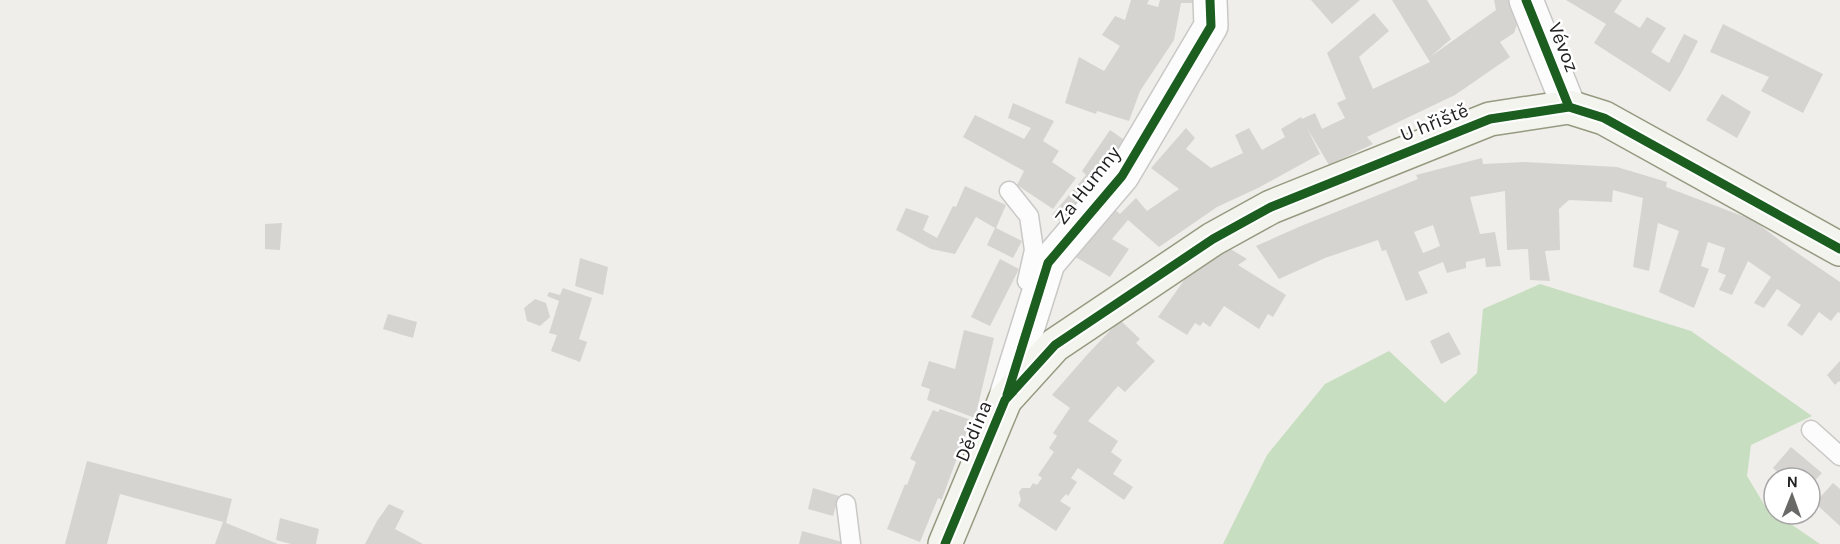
<svg xmlns="http://www.w3.org/2000/svg" width="1840" height="544" viewBox="0 0 1840 544" font-family="Karla,sans-serif">
	<style>
		.forest { fill: #c8dec0 }
		.building { fill: #d6d4d1; fill-rule: evenodd }
		.lines { fill: none; stroke-linecap: round; stroke-linejoin: round }
		.lane-casing { stroke: #c8c8c6; stroke-width: 21 }
		.street-casing { stroke: #c8c8c6; stroke-width: 36 }
		.secondary-casing { stroke: #969a81; stroke-width: 36 }
		.lane { stroke: #fdfcfc; stroke-width: 18 }
		.street { stroke: #fdfcfc; stroke-width: 33 }
		.secondary { stroke: #f3f4ed; stroke-width: 33 }
		.cycleway-casing { stroke: #fff; stroke-width: 13 }
		.cycleway { stroke: #1b5e20; stroke-width: 9 }
		.labels { text-anchor: middle; stroke-width: 5; stroke-linejoin: round; paint-order: stroke }
		.street-label { font-size: 20px; fill: #212121; stroke: #fff }
	</style>
	<rect width="100%" height="100%" fill="#efeeea"/>
	<path class="forest" d="M1540,284L1691,331L1812,416L1751,445L1747,476L1765,506L1774,514H1776L1820,544H1223L1267,455L1325,384L1389,351L1445,403L1477,373L1483,309Z"/>
	<path class="building" d="M1131,0H1149L1147,4L1158,7L1160,0H1199V3H1181L1174,40L1140,91L1129,121L1097,111L1096,114L1065,103L1079,57L1104,71L1120,46L1102,35L1115,16L1125,20Z
		M1311,0H1360L1332,24Z
		M1392,0H1427L1451,39L1430,57L1496,10L1494,0H1516L1520,15L1514,33L1500,42L1510,57L1455,95L1367,137L1373,144L1329,165L1307,128L1320,154L1258,188L1217,207L1159,247L1128,220L1112,239L1129,249L1110,277L1072,255L1111,206L1120,214L1136,198L1147,211L1179,189L1151,168L1186,128L1195,138L1186,149L1211,168L1243,153L1235,135L1249,128L1262,150L1285,137L1281,129L1301,117L1302,119L1315,113L1322,129L1345,118L1337,103L1346,99L1327,53L1374,13L1389,31L1359,57L1373,89L1430,62Z
		M1566,0H1622L1614,12L1640,28L1647,17L1666,28L1651,52L1669,63L1684,34L1698,41L1682,72L1670,92L1594,43L1606,24Z
		M1723,24L1823,74L1803,113L1761,91L1769,77L1710,52Z
		M1722,94L1751,112L1737,138L1706,120Z
		M1013,103L1054,121L1043,141L1059,151L1052,162L1076,178L1053,209L1017,185L1024,171L963,137L975,115L1024,139L1031,128L1008,118Z
		M1110,130L1123,139L1121,150L1069,228L1052,215L1086,175L1082,171Z
		M1482,158L1483,164L1525,162L1617,167L1667,182L1666,187L1753,220L1790,248L1840,282V313L1838,312L1831,321L1819,312L1802,336L1787,325L1801,305L1777,289L1764,308L1754,303L1771,277L1748,261L1732,295L1719,290L1726,275L1718,272L1725,248L1708,242L1701,266L1709,269L1694,308L1659,292L1679,231L1658,223L1649,271L1633,267L1643,198L1613,190L1612,202L1569,200L1559,209L1560,250L1545,251L1550,281L1530,280L1528,249L1507,250L1505,191L1470,197L1480,234L1495,232L1501,266L1486,267L1485,258L1466,262V268L1447,273L1443,262L1418,272L1428,293L1406,301L1386,250L1382,251L1378,240L1325,258L1279,279L1256,246L1301,226L1418,179L1416,175ZM1433,225L1440,246L1423,253L1414,232Z
		M965,186L1006,205L996,228L1022,241L1013,258L987,245L995,228L976,217L955,254L931,249L896,230L906,208L929,216L923,230L937,238L953,206L956,207Z
		M282,223L280,250L265,249V224Z
		M1224,245L1247,259L1238,265L1286,295L1273,317L1268,314L1259,329L1224,306L1210,327L1203,322L1200,326L1195,323L1187,335L1158,317L1192,269Z
		M580,258L608,267L603,295L575,286Z
		M1000,259L1019,269L990,326L971,317Z
		M563,288L592,298L579,339L587,342L580,362L551,351L557,335L549,333L550,330L559,301L547,296L549,292L560,295Z
		M535,299L546,303L550,317L540,326L527,321L524,308Z
		M388,314L417,322L413,338L383,329Z
		M1120,320L1140,339L1136,343L1155,361L1125,392L1118,386L1088,421L1118,441L1111,452L1122,460L1113,474L1133,487L1124,500L1078,468L1071,478L1077,482L1068,496L1066,494L1060,501L1071,508L1056,531L1018,506L1021,500L1019,492L1022,488H1030L1033,483L1037,485L1042,478L1038,475L1054,452L1049,448L1057,436L1053,433L1070,408L1052,395L1086,356Z
		M964,330L994,338L975,418L927,400L930,389L921,386L929,361L955,369Z
		M1449,332L1461,354L1441,364L1430,341Z
		M1840,361V382L1839,381L1835,385L1827,375Z
		M940,409L971,420L942,499V500L938,498L920,542L887,529L905,484L907,485L916,462L910,459L933,410L938,412Z
		M1791,447L1822,473L1810,486V478H1784L1773,468Z
		M87,461L232,499L226,523L278,544H215L223,522L120,494L107,544H65Z
		M1833,483L1840,489V526L1815,503Z
		M813,488L839,496L833,516L808,509Z
		M389,504L404,511L395,529L423,544H365L377,521Z
		M280,518L319,529L316,544H291L276,540Z
		M802,531L846,543V544H799Z"/>
	<g class="lines">
		<g class="lane-casing">
			<path id="lane" d="M1009,191L1029,216L1034,250L1027,281
				M1811,430L1840,456
				M846,504L851,544"/>
		</g>
		<g class="street-casing">
			<path id="street" d="M1526,0L1569,107
				M1005,400L1048,263L1122,176L1211,26L1210,0"/>
		</g>
		<g class="secondary-casing">
			<path id="secondary" d="M945,544L1005,400L1055,345L1213,239L1271,207L1490,119L1569,107L1604,118L1840,249"/>
		</g>
		<use href="#lane" class="lane"/>
		<use href="#street" class="street"/>
		<use href="#secondary" class="secondary"/>
		<g class="cycleway-casing">
			<path id="cycleway" d="M1526,0L1569,107
				M1007,395L1048,263L1122,176L1211,26L1210,0
				M945,544L1005,400L1055,345L1213,239L1271,207L1490,119L1569,107L1604,118L1840,249"/>
		</g>
		<use href="#cycleway" class="cycleway"/>
	</g>
	<g class="labels">
		<g class="street-label">
			<text transform="translate(1564 47) rotate(68)" y="7">Vévoz</text>
			<text transform="translate(1434 122) rotate(-22)" y="7">U hřiště</text>
			<text transform="translate(1087 185) rotate(-52)" y="7">Za Humny</text>
			<text transform="translate(973 431) rotate(-67)" y="7">Dědina</text>
		</g>
	</g>
	<g transform="translate(1792 496) rotate(1)"><circle r="28" fill="#ffffff" stroke="#a6a6a6" stroke-width="1.5"/>
	<path d="M0-4.5L10 22L0 15L-10 22Z" fill="#696967"/>
	<text y="-9" font-size="16" font-weight="bold" text-anchor="middle" fill="#212121">N</text>
	</g>
</svg>
